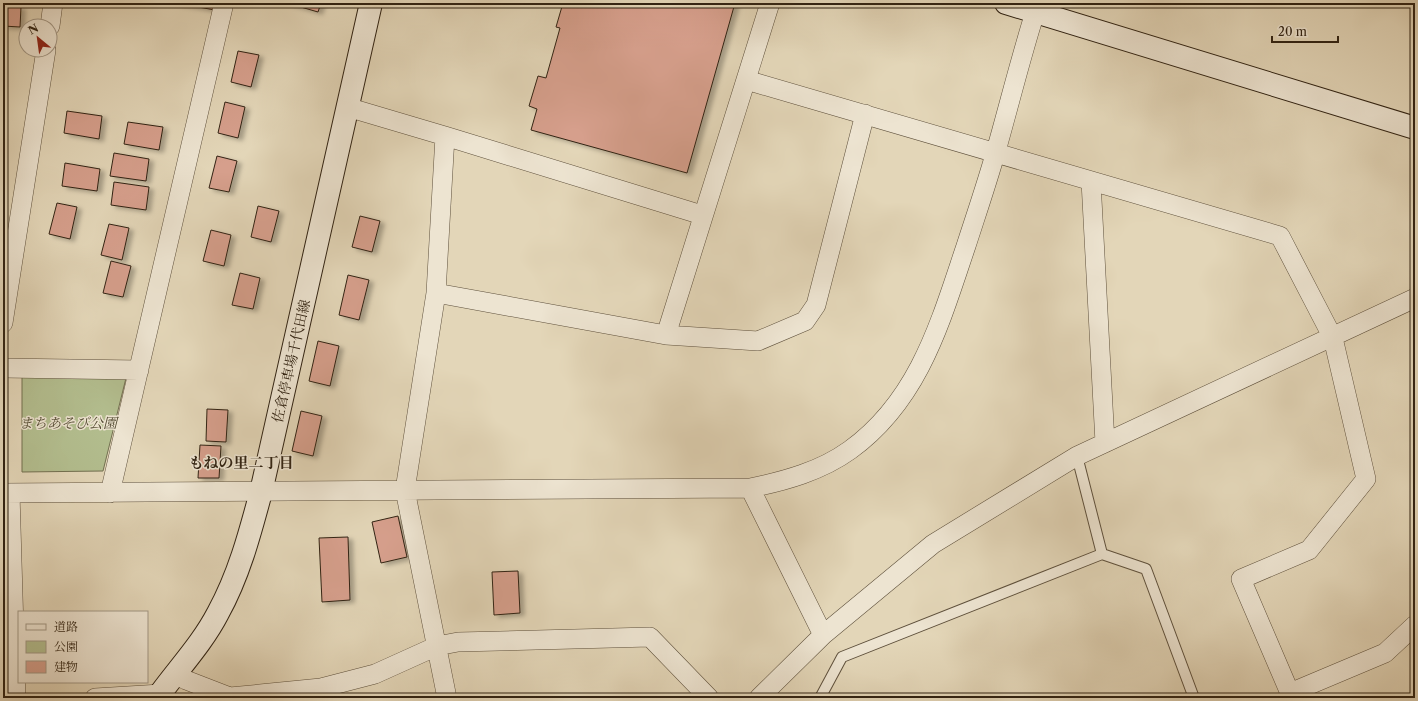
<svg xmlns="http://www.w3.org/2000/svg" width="1418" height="701" viewBox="0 0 1418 701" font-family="'Libre Caslon Text','Noto Serif JP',serif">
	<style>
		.green { fill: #b3be8f; stroke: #727051 }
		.building { fill: #d69f8c; stroke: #312313; filter: url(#shadow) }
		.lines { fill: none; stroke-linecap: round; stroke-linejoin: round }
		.lane-casing { stroke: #5e503c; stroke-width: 12 }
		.street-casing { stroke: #5e503c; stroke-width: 20 }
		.secondary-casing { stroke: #312313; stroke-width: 24 }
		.lane { stroke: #ede4d1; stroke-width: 10 }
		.street { stroke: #ede4d1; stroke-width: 19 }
		.secondary { stroke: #ede4d1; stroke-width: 22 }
		.labels { text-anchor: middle; stroke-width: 3; stroke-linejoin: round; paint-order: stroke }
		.street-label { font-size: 14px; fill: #312313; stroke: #ede4d1 }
		.park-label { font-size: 14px; font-style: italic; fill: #524a32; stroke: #ede4d1 }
		.neighbourhood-label { font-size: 15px; font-weight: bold; fill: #312313; stroke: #ede4d1 }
	</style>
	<defs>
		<filter id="shadow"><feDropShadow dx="4.5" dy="2.5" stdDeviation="2" flood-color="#0004"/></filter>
	</defs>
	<rect width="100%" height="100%" fill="#e3d6b8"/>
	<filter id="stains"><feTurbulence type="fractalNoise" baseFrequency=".005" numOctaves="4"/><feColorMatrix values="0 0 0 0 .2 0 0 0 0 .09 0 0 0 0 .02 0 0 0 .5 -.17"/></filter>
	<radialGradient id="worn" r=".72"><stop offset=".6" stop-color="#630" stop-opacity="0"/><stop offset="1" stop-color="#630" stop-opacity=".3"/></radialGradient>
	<path class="green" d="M22,377L126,378L103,471L22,472Z"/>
	<path class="building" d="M176,3H216L215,10Z
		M287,3H321L318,12Z
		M563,3H735L687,173L531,130L537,109L529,106L538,76L546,78L560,28L556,27Z
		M3,5L21,7L20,27L3,26Z
		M238,51L259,55L251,87L231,82Z
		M225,102L245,107L238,138L218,133Z
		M67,111L102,116L99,139L64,133Z
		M128,122L163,127L159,150L124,144Z
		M114,153L149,159L146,181L110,176Z
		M217,156L237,161L229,192L209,188Z
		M65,163L100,169L97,191L62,186Z
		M114,182L149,187L146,210L111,205Z
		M57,203L77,207L70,239L49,234Z
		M258,206L279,211L271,242L251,237Z
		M360,216L380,221L372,252L352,247Z
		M109,224L129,228L122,260L101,255Z
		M211,230L231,235L224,266L203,261Z
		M111,261L131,266L123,297L103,293Z
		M240,273L260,278L253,309L232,305Z
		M348,275L369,280L359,320L339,315Z
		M318,341L339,346L330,386L309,381Z
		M207,409L228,410L226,442L206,441Z
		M301,411L322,416L313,456L292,451Z
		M200,445L221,446L219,478H198Z
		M398,516L407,557L381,563L372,522Z
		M348,537L350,600L322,602L319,538Z
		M518,571L520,613L494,615L492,572Z"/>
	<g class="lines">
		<g class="lane-casing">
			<path id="lane" d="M1077,456L1102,554
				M820,698L842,657L1102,554L1146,569L1194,698"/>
		</g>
		<g class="street-casing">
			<path id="street" d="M50,26L53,3
				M746,80L1280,236L1333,338L1366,479L1309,550L1241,579L1292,698
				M347,107L445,136
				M1091,181L1105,443
				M436,293L666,335L758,341L805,321L816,305L865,114
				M3,323L46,50
				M666,335L770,3
				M3,368L139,370
				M750,488L823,635
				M3,493L750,488C785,481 821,471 850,450C919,400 940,323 966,246C976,215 987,183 996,151C1010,102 1022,52 1038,3
				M10,493L16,698
				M110,493L224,3
				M176,674L186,680L230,697L321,688L375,674L437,646L458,642L650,637L709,698
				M1290,693L1385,653L1415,625
				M95,698L161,694
				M447,698L405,490L436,293L445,136L702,215
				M759,698L823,635L933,544L1077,456L1415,298"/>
		</g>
		<g class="secondary-casing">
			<path id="secondary" d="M1006,3L1415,128
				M157,698C177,670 202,644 218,613C239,575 250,533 261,492L371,3"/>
		</g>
		<use href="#lane" class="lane"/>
		<use href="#street" class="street"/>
		<use href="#secondary" class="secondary"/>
	</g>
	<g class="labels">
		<g class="street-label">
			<text transform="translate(291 361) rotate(-77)" y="5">佐倉停車場千代田線</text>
		</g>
		<g class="park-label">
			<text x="68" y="428">まちあそび公園</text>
		</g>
		<g class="neighbourhood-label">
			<text x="241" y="468">もねの里二丁目</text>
		</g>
	</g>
	<rect width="1418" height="701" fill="none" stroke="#e3d6b8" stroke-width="16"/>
	<rect x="4" y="4" width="1410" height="693" fill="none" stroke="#312313" stroke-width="2"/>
	<rect x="8" y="8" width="1402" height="685" fill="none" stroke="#312313"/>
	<rect x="18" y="611" width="130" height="72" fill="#ede4d1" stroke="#a29785"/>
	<rect x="26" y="624" width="20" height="6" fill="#ede4d1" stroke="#a29785"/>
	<text x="54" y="631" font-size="12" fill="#312313">道路</text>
	<rect x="26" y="641" width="20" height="12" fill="#b3be8f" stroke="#a29785"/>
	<text x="54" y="651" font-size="12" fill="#312313">公園</text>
	<rect x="26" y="661" width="20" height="12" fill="#d69f8c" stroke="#a29785"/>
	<text x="54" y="671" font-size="12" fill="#312313">建物</text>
	<g transform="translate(38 38) rotate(331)"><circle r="19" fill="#ede4d1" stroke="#a29785"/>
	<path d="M0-3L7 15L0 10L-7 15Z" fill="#8f2418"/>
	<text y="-6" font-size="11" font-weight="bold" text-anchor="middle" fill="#312313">N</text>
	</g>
	<path d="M1272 36v6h66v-6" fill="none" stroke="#312313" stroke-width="2"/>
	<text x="1278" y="36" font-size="12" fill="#312313" stroke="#ede4d1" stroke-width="3" paint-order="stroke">20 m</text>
	<rect width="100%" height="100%" filter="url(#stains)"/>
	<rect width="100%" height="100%" fill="url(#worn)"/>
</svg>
